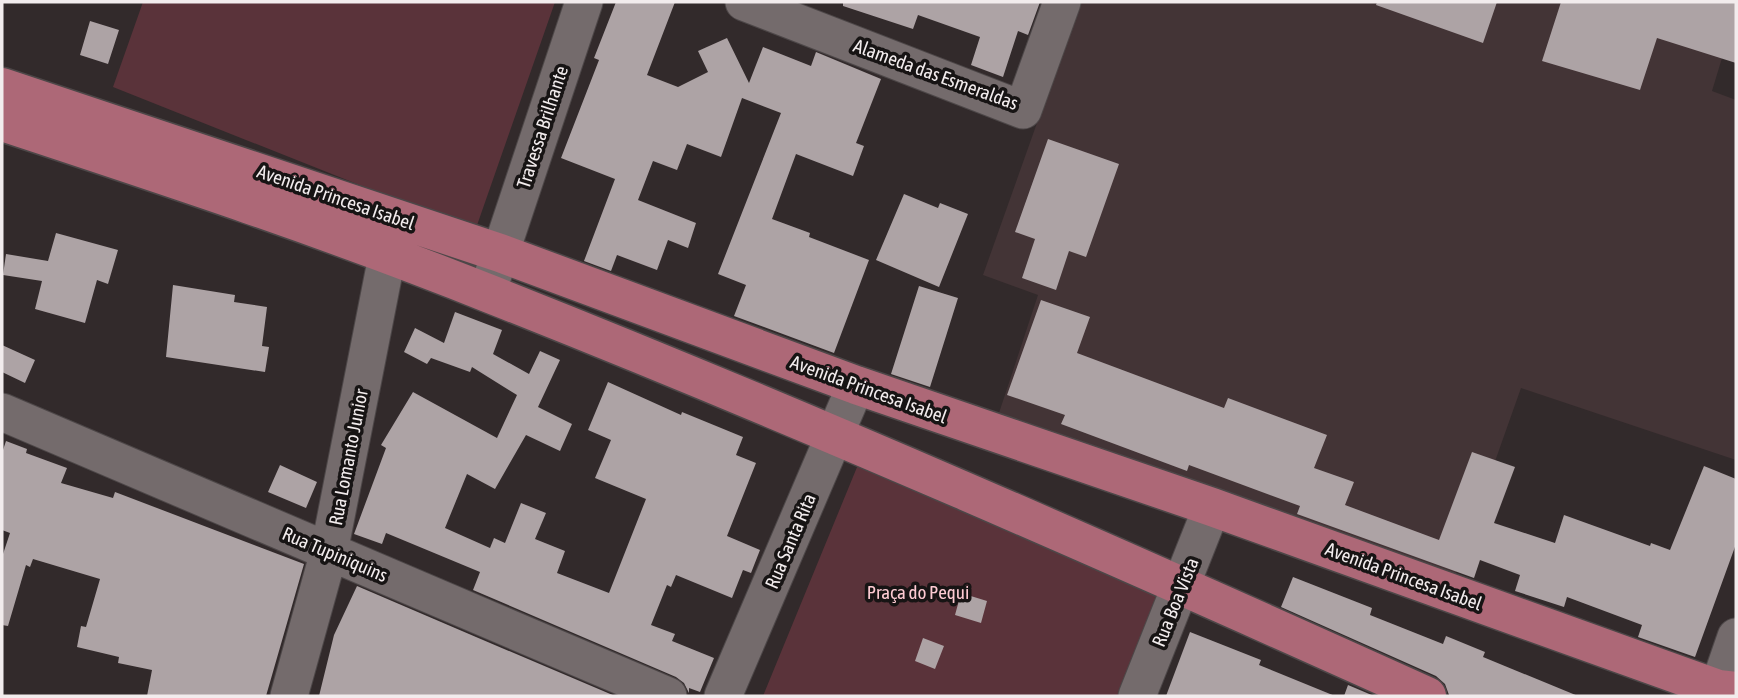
<svg xmlns="http://www.w3.org/2000/svg" width="1738" height="698" viewBox="0 0 1738 698" font-family="'Asap Condensed',sans-serif">
	<style>
		.built { fill: #433436 }
		.green { fill: #5a333a }
		.building { fill: #ada3a5 }
		.lines { fill: none; stroke-linecap: round; stroke-linejoin: round }
		.minor-casing { stroke: #4d4748; stroke-width: 39 }
		.major-casing { stroke: #4d4748; stroke-width: 41 }
		.minor { stroke: #746b6c; stroke-width: 37 }
		.major { stroke: #ad6877; stroke-width: 38 }
		.labels { text-anchor: middle; stroke-width: 7; stroke-linejoin: round; paint-order: stroke }
		.street-label { font-size: 19px; fill: #f2eced; stroke: #171414 }
		.park-label { font-size: 19px; fill: #fdcad2; stroke: #171414 }
	</style>
	<rect width="100%" height="100%" fill="#322a2b"/>
	<path class="built" d="M1080,2H1413L1475,24L1484,2H1586L1725,48L1712,91L1736,100V460L1521,388L1453,580L996,422L1038,295L983,275Z"/>
	<path class="green" d="M143,2H555L475,231L113,87Z
		M862,455L1171,589L1125,696H763Z"/>
	<path class="building" d="M616,2H675L647,75L678,87L708,72L698,51L727,38L749,83L763,47L811,66L816,52L881,79L856,143L864,146L853,176L796,154L772,219L810,233L809,237L869,260L834,353L734,316L746,285L718,274L781,113L742,98L721,157L687,144L677,170L653,161L638,200L696,223L688,248L668,240L657,270L617,255L611,271L584,261L615,179L561,158L599,60L594,58Z
		M843,2H1040L1028,35L1018,31L1003,77L971,65L980,37L918,15L913,29L843,6Z
		M1377,2H1497L1483,43L1376,5Z
		M1561,2H1736V63L1657,38L1640,90L1542,61Z
		M90,21L119,30L108,64L80,55Z
		M1048,139L1119,164L1086,257L1069,251L1056,290L1022,278L1035,239L1015,232Z
		M904,194L938,208L940,203L968,214L939,287L876,260Z
		M56,233L118,250L108,284L97,280L85,323L35,309L42,281L3,275L6,254L48,261Z
		M173,285L235,295L234,302L267,307L262,346L269,347L265,372L166,357Z
		M919,286L958,298L930,387L891,374Z
		M1041,300L1090,317L1077,353L1224,408L1228,398L1327,435L1314,468L1354,482L1345,505L1439,540L1472,452L1515,467L1494,523L1555,543L1564,515L1650,546L1651,543L1670,550L1704,466L1736,479V544L1695,657L1638,637L1642,625L1567,597L1564,607L1515,591L1520,575L1480,560L1474,578L1297,514L1300,506L1189,465L1187,471L1061,424L1065,415L1007,395Z
		M455,312L502,330L493,354L529,374L540,351L560,360L538,407L572,424L560,451L526,435L495,489L467,474L445,528L490,548L494,538L505,543L521,503L546,513L535,539L565,551L557,573L609,593L646,499L595,478L611,440L588,430L608,382L681,415L682,412L743,437L736,455L756,463L727,536L760,550L751,573L743,570L732,598L676,575L671,587L667,585L651,625L675,634L672,641L714,658L700,692L689,688V693L684,683L676,677L473,590L480,572L386,533L382,544L354,534L386,448L381,445L413,392L497,438L517,395L472,367L470,372L431,358L427,364L404,352L415,328L444,343Z
		M2,345L35,360L25,383L2,372Z
		M6,441L27,449L26,453L67,468L61,483L113,498L115,492L304,564L266,696H147L152,670L118,663L119,657L77,647L81,626L86,627L100,579L33,559L30,567L26,565L8,626L2,625V557L10,533L2,530V453Z
		M280,465L317,482L306,508L268,492Z
		M1293,577L1372,608L1370,615L1443,644L1446,636L1485,652L1483,657L1578,696L1449,695L1445,684L1436,676L1281,607Z
		M357,586L476,637L615,696H319L334,635Z
		M961,593L987,601L981,623L955,615Z
		M1190,632L1261,660L1259,665L1335,696H1166Z
		M923,638L944,646L935,669L915,661Z
		M1348,685L1374,696H1344Z"/>
	<g class="lines">
		<g class="minor-casing">
			<path id="minor" d="M744,2L1023,110L1062,2
				M487,293L584,2
				M2,412L668,696
				M1718,689L1736,637
				M289,696L329,552L393,226
				M723,696L856,385
				M1137,696L1212,507"/>
		</g>
		<g class="major-casing">
			<path id="major" d="M2,87L500,253L856,385L1212,507L1718,689L1736,691
				M2,122C166,176 330,230 490,294C806,419 1117,556 1427,696"/>
		</g>
		<use href="#minor" class="minor"/>
		<use href="#major" class="major"/>
	</g>
	<g class="labels">
		<g class="street-label">
			<text transform="translate(936 74) rotate(20)" y="7">Alameda das Esmeraldas</text>
			<text transform="translate(542 127) rotate(-72)" y="7">Travessa Brilhante</text>
			<text transform="translate(336 197) rotate(19)" y="7">Avenida Princesa Isabel</text>
			<text transform="translate(869 389) rotate(20)" y="7">Avenida Princesa Isabel</text>
			<text transform="translate(348 457) rotate(-79)" y="7">Rua Lomanto Junior</text>
			<text transform="translate(790 541) rotate(-67)" y="7">Rua Santa Rita</text>
			<text transform="translate(335 554) rotate(23)" y="7">Rua Tupiniquins</text>
			<text transform="translate(1404 576) rotate(20)" y="7">Avenida Princesa Isabel</text>
			<text transform="translate(1175 602) rotate(-68)" y="7">Rua Boa Vista</text>
		</g>
		<g class="park-label">
			<text x="918" y="599">Praça do Pequi</text>
		</g>
	</g>
	<rect width="1738" height="698" fill="none" stroke="#f2eced" stroke-width="7"/>
</svg>
